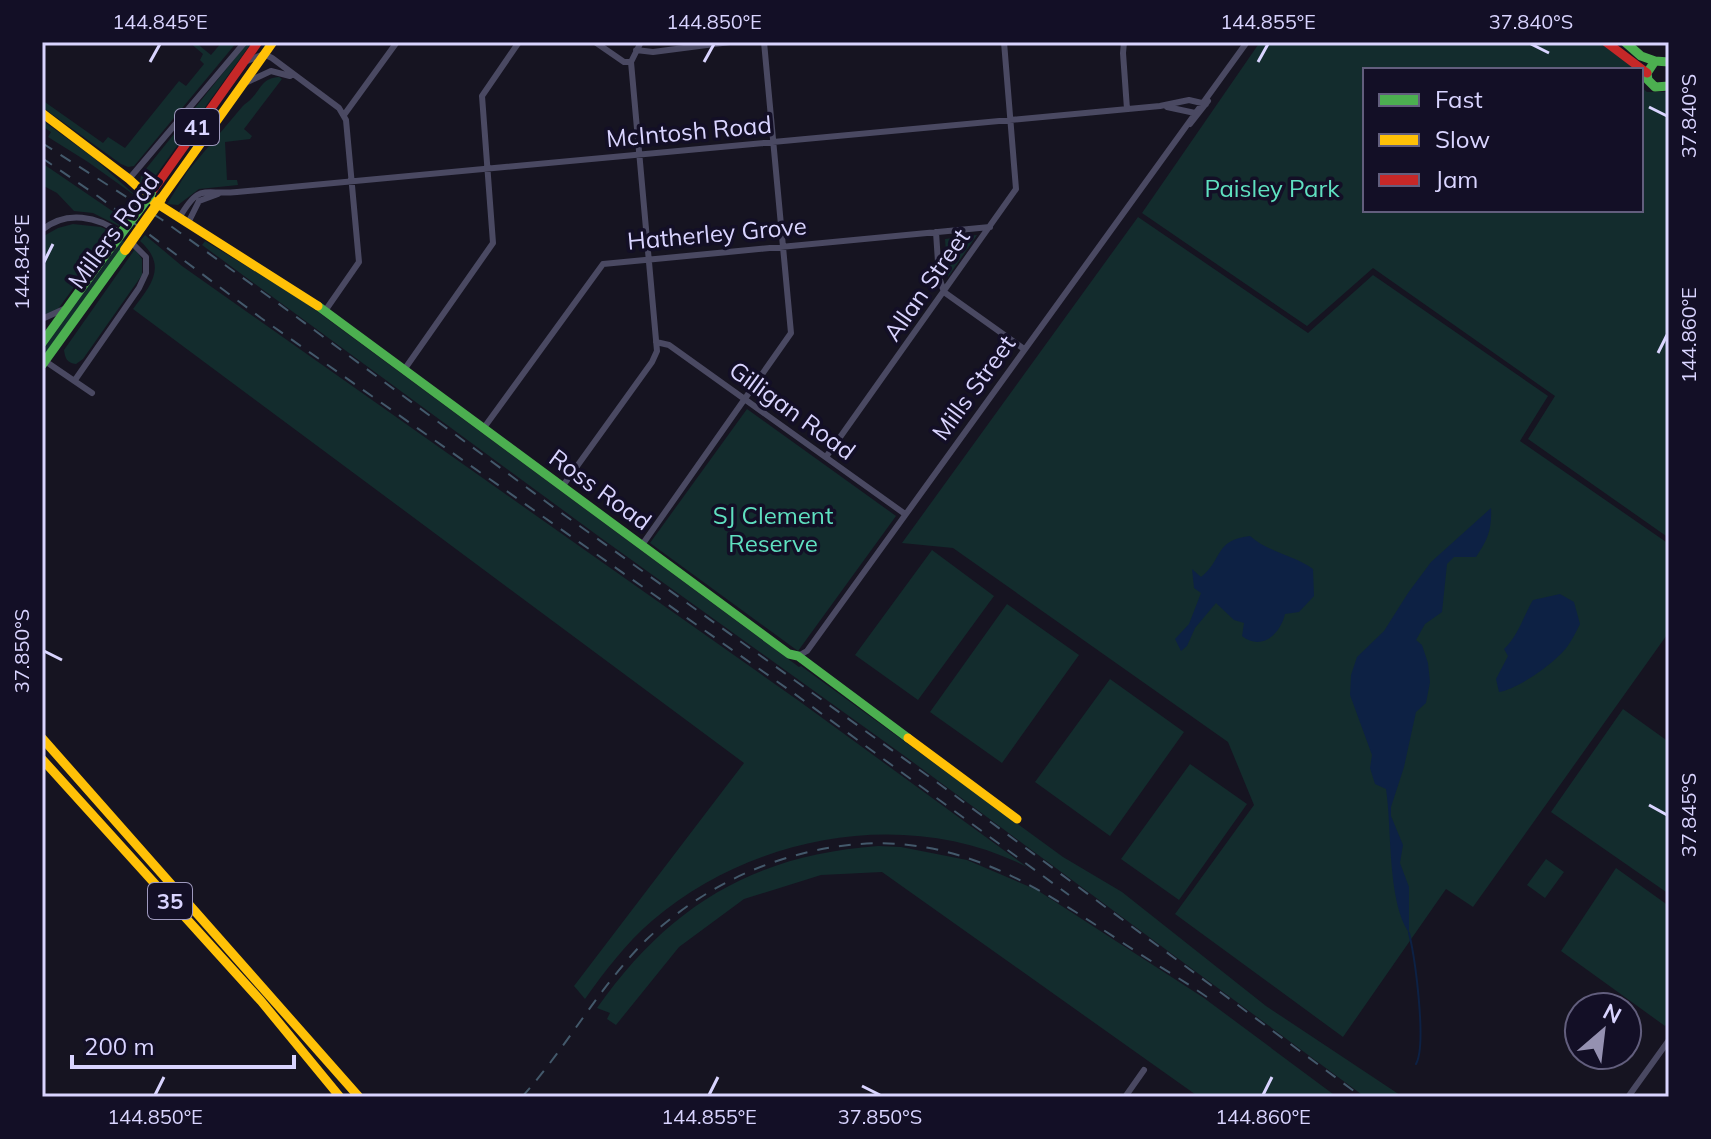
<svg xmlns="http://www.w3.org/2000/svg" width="1711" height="1139" viewBox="0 0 1711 1139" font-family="Mulish,sans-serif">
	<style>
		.green { fill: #132c2d }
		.water { fill: #0d2144 }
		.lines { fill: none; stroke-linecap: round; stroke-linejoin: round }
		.stream { stroke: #0d2144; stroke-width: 2 }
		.street { stroke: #4a4962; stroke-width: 6 }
		.fast { stroke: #4caf50; stroke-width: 9 }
		.slow { stroke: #ffc107; stroke-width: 9 }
		.jam { stroke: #c62828; stroke-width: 9 }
		.rail { stroke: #43596b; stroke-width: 2; stroke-dasharray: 12 10; stroke-linecap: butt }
		.fast-bridge { stroke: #4caf50; stroke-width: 10 }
		.slow-bridge { stroke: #ffc107; stroke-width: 10 }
		.ticks { fill: none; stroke: #d9d4ff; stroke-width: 3 }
		.labels { text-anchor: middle; stroke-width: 7; stroke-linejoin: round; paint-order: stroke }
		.shield { fill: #130f26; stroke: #9e99be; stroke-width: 2 }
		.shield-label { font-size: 22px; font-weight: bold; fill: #d9d4ff }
		.street-label { font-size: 24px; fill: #d9d4ff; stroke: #130f26 }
		.park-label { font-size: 24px; fill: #5fe0c0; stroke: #130f26 }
		.neatline { fill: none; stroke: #d9d4ff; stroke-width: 3 }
		.ticks-label { font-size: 20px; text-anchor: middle; fill: #d9d4ff }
	</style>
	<rect width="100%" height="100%" fill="#161421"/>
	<path class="green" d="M189,42H195L211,55L222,42H237L134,166L128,167L121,164L42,107V100L103,143L108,137L125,148L179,81L186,86L204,64L200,60L203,54Z
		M248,42H252L146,189L140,182L141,175Z
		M1260,42H1601L1640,70H1365V210H1641V87L1647,92H1669V538L1528,439L1555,396L1373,268L1307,326L1142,213Z
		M279,77L282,79L244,129L252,136L250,139L225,142L227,180H237L238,185L199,189L178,205L167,204L187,172L242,107C245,103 249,102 252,98C261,89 262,78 279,77Z
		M42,120L95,159L137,197L88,162L48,137L51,132L42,126Z
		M42,163L124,219L119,226L93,213L74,211L57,193L42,185Z
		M1138,217L1308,333L1373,275L1548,396L1520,441L1669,544V632L1473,907L1446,889L1343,1037L1175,914L1254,805L1228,742L953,548L902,543Z
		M73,224L101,227L114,233L58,309L42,316V237L58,228Z
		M145,235L182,266L799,701L1027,867C907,806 753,835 653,920C626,943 605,971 585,999L574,986L744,763L133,309C151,285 168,266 140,241Z
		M977,235L948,277L945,239Z
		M122,240L125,242L42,358V351Z
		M205,241L299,298L799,667L801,666L1063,857L1122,892L1266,1006L1403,1097H1365L906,757L601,538L202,245Z
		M135,249L142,259V275L83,359L76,364C67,363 65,358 64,350Z
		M747,409L896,516L798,651L650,543Z
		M932,550L994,596L918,700L855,655Z
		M1007,604L1079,655L1002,763L930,712Z
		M1110,679L1184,732L1110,836L1035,782Z
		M1623,709L1669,742V894L1551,812Z
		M1190,764L1247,804L1179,900L1121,859Z
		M878,846L901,847L967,860L1037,890L1204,998L1337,1097H1199L882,872L821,875L744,899L679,947L616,1025L607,1019L610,1013L597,1008C669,906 753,855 878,846Z
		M1546,859L1564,872L1545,898L1527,885Z
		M1616,868L1669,906V1021L1665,1026L1561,951Z"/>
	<path class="water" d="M1491,508C1492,529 1488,540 1476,557H1454L1447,564L1442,612L1425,624L1416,640L1422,645L1428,663L1430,682L1426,703L1416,712L1404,767L1391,807V816L1403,845L1400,863L1409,887V933C1387,901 1392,828 1386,789L1375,784L1370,768L1372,755L1350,695L1351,675L1357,657L1384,631L1408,593L1431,562Z
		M1250,536C1268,552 1293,555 1313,569L1314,596L1299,612L1285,614C1280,635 1261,651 1242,636L1244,623L1234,620L1216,603L1195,628L1187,646L1181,651L1175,639L1189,624L1201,593L1194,588L1192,569L1201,577C1223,560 1214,540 1250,536Z
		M1560,594L1574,602L1580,624C1576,632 1572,640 1567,647C1556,662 1517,690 1499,692L1496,679L1508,656L1504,649C1518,636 1523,617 1533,600Z"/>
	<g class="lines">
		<path class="stream" d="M1409,933C1415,958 1427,1044 1416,1064"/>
		<path class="street" d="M595,42L624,62H631
			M1124,42L1123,53L1127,109
			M636,50L653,52L730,42
			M247,61L264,54L272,58L339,108L346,120L359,262L325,311
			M245,83L271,71L290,76
			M1167,107L1195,113
			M344,115L397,42
			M1190,124L1208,101
			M129,179L245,42
			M179,218C200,183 201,195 237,192L1160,106L1189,100L1206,104
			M188,223L199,201L218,194
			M42,230C66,210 98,216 121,234
			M936,232L939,277L944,292L1024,349
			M42,319L64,309
			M656,342L669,345L905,514
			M45,361L92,393
			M404,370L493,243L482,96L519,42
			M75,380L139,288L146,273V257L130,241
			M483,429L603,264L990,227
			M826,457L1016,189L1004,42
			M562,487L652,362L657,351L631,62L641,42
			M642,545L791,333L764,42
			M798,656L807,651L1247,42
			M1125,1097L1144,1070
			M1628,1097L1669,1040"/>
		<path class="fast" d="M1625,42L1641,56L1655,61
			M1669,62L1655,61L1647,73L1648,80L1655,87L1669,86
			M318,306L789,654L798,656L908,738
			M42,343L114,243
			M42,365L125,250"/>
		<path class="slow" d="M42,113L129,179L153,201L318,306
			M161,199L273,42
			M42,738L359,1097
			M908,738L1017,819
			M42,759L261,1001L340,1097"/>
		<path class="jam" d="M1606,42L1647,73
			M151,193L258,42"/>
		<path class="rail" d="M42,143L161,219L275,301L549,504L942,786L1362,1097
			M42,158L99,197L261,318L792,692L1069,895
			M522,1097C567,1047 599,987 646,940C684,904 730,876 780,860C920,815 1010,867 1123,943C1153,963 1185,981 1214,1002"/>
		<path class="fast-bridge" d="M114,243L151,193"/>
		<path class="slow-bridge" d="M125,250L161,199"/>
	</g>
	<path class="ticks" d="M1531,44L1549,53M150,62L160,44M704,62L714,44M1258,62L1268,44M1649,107L1667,116M44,262L53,244M1658,353L1667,335M44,651L62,660M1649,805L1667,815M862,1086L880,1095M155,1095L164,1077M709,1095L718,1077M1263,1095L1272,1077"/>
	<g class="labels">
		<g class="shield">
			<rect x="175" y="109" width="44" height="36" rx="6"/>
			<rect x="148" y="883" width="44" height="36" rx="6"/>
		</g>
		<g class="shield-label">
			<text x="197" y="135">41</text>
			<text x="170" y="909">35</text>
		</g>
		<g class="street-label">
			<text transform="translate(689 132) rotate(-5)" y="8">McIntosh Road</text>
			<text transform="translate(114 231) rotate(-54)" y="8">Millers Road</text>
			<text transform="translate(717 234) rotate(-5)" y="8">Hatherley Grove</text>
			<text transform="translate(927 285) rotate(-55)" y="8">Allan Street</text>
			<text transform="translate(974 388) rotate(-54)" y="8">Mills Street</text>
			<text transform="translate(792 411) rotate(36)" y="8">Gilligan Road</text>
			<text transform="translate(600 490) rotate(36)" y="8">Ross Road</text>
		</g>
		<g class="park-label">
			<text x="1272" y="197">Paisley Park</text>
			<text x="773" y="524">SJ Clement<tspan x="773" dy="28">Reserve</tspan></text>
		</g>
	</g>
	<rect width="1711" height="1139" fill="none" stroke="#130f26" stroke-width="88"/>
	<rect x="1363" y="68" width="280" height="144" fill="#130f26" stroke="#625e7d" stroke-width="2"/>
	<rect x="1379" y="94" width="40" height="12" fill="#4caf50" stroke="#625e7d" stroke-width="2"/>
	<text x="1435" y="108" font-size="24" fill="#d9d4ff">Fast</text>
	<rect x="1379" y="134" width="40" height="12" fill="#ffc107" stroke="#625e7d" stroke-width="2"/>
	<text x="1435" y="148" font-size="24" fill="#d9d4ff">Slow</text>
	<rect x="1379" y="174" width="40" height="12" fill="#c62828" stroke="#625e7d" stroke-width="2"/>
	<text x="1435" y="188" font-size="24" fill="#d9d4ff">Jam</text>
	<g transform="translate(1603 1031) rotate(28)"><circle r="38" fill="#130f26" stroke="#625e7d" stroke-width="2"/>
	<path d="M0-6L14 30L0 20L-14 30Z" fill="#9591b1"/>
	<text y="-12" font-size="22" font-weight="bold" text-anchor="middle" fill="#d9d4ff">N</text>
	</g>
	<path d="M72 1055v12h222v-12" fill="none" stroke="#d9d4ff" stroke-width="4"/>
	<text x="84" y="1055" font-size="24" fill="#d9d4ff" stroke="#130f26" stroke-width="6" paint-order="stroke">200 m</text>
	<rect x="44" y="44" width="1623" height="1051" class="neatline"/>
	<g class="ticks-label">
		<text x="160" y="29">144.845°E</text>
		<text x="714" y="29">144.850°E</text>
		<text x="1268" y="29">144.855°E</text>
		<text x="1531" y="29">37.840°S</text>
		<text transform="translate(1689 116) rotate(-90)" y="7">37.840°S</text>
		<text transform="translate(22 262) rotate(-90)" y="7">144.845°E</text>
		<text transform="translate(1689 335) rotate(-90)" y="7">144.860°E</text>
		<text transform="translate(22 651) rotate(-90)" y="7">37.850°S</text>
		<text transform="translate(1689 815) rotate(-90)" y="7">37.845°S</text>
		<text x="155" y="1124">144.850°E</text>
		<text x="709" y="1124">144.855°E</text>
		<text x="880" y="1124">37.850°S</text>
		<text x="1263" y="1124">144.860°E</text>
	</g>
</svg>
